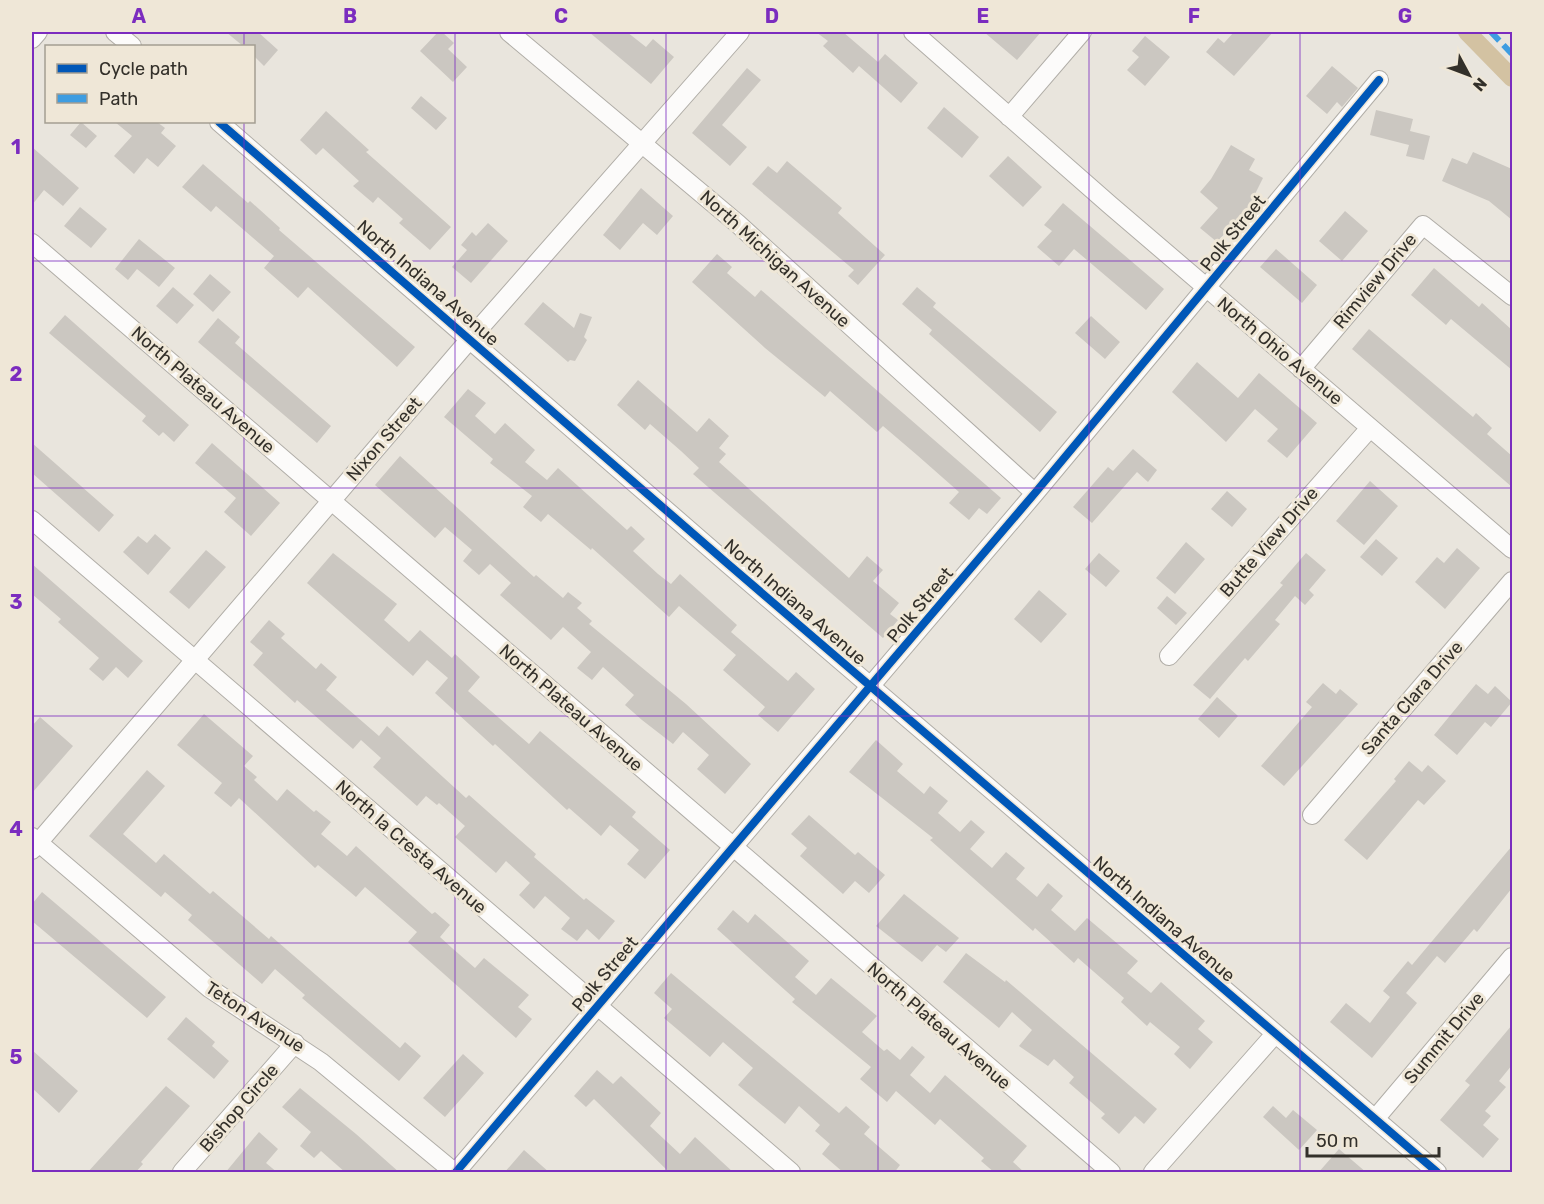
<svg xmlns="http://www.w3.org/2000/svg" width="1544" height="1204" viewBox="0 0 1544 1204" font-family="Rubik,sans-serif">
	<style>
		.lines { fill: none; stroke-linecap: round; stroke-linejoin: round }
		.canal { stroke: #d3c2a2; stroke-width: 18 }
		.building { fill: #cbc7c1 }
		.street-casing { stroke: #b0ada7; stroke-width: 20 }
		.street { stroke: #fcfbfa; stroke-width: 18 }
		.quiet { stroke: #3e9de1; stroke-width: 6; stroke-dasharray: 12 6; stroke-linecap: butt }
		.cycleway-casing { stroke: #efe7d7; stroke-width: 11 }
		.cycleway { stroke: #0057b8; stroke-width: 8 }
		.grid { fill: none; stroke: #7b2cbf; stroke-width: 1.5; stroke-opacity: 0.55 }
		.labels { text-anchor: middle; stroke-width: 6; stroke-linejoin: round; paint-order: stroke }
		.street-label { font-size: 18px; fill: #33302a; stroke: #efe7d7 }
		.neatline { fill: none; stroke: #7b2cbf; stroke-width: 2 }
		.grid-label { font-size: 20px; text-anchor: middle; font-weight: bold; fill: #7b2cbf }
	</style>
	<rect width="100%" height="100%" fill="#e9e5dd"/>
	<g class="lines">
		<path class="canal" d="M1467,32L1512,78"/>
	</g>
	<path class="building" d="M226,32H258L278,50L264,66L254,56V46H243Z
		M438,32H442L454,43L448,49L467,67L453,82L420,51Z
		M589,32H627L646,47L653,39L674,57L651,84Z
		M816,32H843L878,62L885,54L918,83L901,103L859,66L853,73L823,46L828,41Z
		M984,32H1041L1017,60Z
		M1234,32H1273L1234,76L1206,52L1218,38L1224,43Z
		M1145,36L1170,57L1145,86L1127,70L1139,57L1132,51Z
		M1332,66L1358,88L1342,107L1337,102L1327,114L1306,96Z
		M747,68L761,80L722,125L747,147L730,166L692,133Z
		M421,96L447,118L436,130L411,108Z
		M944,107L979,137L962,158L927,128Z
		M1376,110L1413,119L1410,131L1430,136L1424,160L1406,156L1409,145L1370,135Z
		M326,111L369,150L366,152L451,227L430,250L399,223L403,219L378,197L373,203L353,186L359,181L323,148L316,155L300,140Z
		M81,122L97,136L86,148L70,135Z
		M115,122H157L165,128L161,133L176,146L158,167L147,158L134,174L114,156L132,136Z
		M1231,145L1255,159L1249,170L1263,178L1248,208L1217,242L1200,228L1218,208L1200,192L1211,179Z
		M32,147L79,188L63,206L44,190L32,205Z
		M1473,152L1512,169V220L1489,201L1442,181L1452,158L1467,164Z
		M1008,156L1042,187L1023,207L989,176Z
		M787,161L842,208L838,213L885,255L858,285L848,276L854,270L752,184L768,166L777,173Z
		M203,164L248,203L250,201L280,228L279,230L415,347L397,367L308,287L298,298L264,268L274,256L216,206L211,212L182,187Z
		M641,188L673,216L657,235L643,223L620,250L603,235Z
		M1063,203L1164,289L1146,310L1074,249L1059,266L1037,247L1052,231L1044,225Z
		M80,207L107,229L91,248L64,226Z
		M1345,211L1368,231L1342,261L1319,241Z
		M488,223L508,241L471,283L452,267L467,250L461,245L472,232L476,236Z
		M139,239L175,268L159,287L137,269L128,280L115,269Z
		M1276,249L1317,285L1302,303L1260,267Z
		M717,254L732,267L727,273L755,297L761,290L1001,498L987,514L979,508L969,520L949,503L959,492L917,455L883,426L877,432L830,391L825,397L765,348L692,282Z
		M1434,268L1479,307L1482,303L1512,330V370L1451,319L1446,325L1411,295Z
		M210,274L231,292L213,312L193,294Z
		M173,287L194,305L177,324L156,306Z
		M917,287L936,303L933,307L1057,412L1040,432L929,334L932,330L902,304Z
		M543,302L574,328L580,313L592,317L584,337L587,340L575,361L570,360L568,362L524,324Z
		M65,315L189,425L174,442L163,432L159,436L142,421L146,416L49,333Z
		M1091,316L1120,342L1105,359L1075,333Z
		M218,318L240,337L235,343L331,426L317,443L198,342Z
		M1369,329L1473,417L1476,413L1492,428L1487,434L1512,456V487L1352,349Z
		M1197,362L1238,398L1259,373L1317,423L1287,458L1267,441L1278,429L1255,409L1226,442L1172,392Z
		M638,380L697,432L709,418L729,436L719,448L726,454L719,462L849,578L867,556L883,570L873,581L899,603L890,614L898,620L883,638L693,474L699,468L681,451L650,424L645,430L617,405Z
		M468,389L486,403L475,416L495,434L505,423L535,450L525,462L547,480L558,468L627,530L631,526L645,539L633,551L658,574L671,584L680,574L737,625L731,632L788,681L796,672L815,689L778,732L758,715L765,707L723,670L736,655L679,606L669,617L592,548L591,550L548,514L541,522L523,507L532,496L490,463L493,459L444,417Z
		M32,443L114,515L99,532L32,473Z
		M212,443L280,503L251,536L224,512L236,498L195,463Z
		M1133,449L1157,470L1148,482L1137,472L1092,523L1073,507L1108,467L1113,471Z
		M400,456L534,577L536,575L563,598L568,592L582,603L577,608L592,621L589,624L686,704L751,764L725,794L697,769L709,755L683,732L673,744L642,720L625,705L634,695L603,667L592,680L577,668L591,652L563,627L551,640L500,595L511,583L490,564L479,575L463,561L472,550L445,527L435,538L375,485Z
		M1370,481L1398,506L1364,545L1336,521Z
		M1227,491L1247,509L1232,527L1211,509Z
		M155,534L171,548L148,575L123,552L138,536L147,543Z
		M1376,539L1398,558L1382,576L1360,557Z
		M1186,542L1205,559L1175,594L1156,578Z
		M1457,548L1480,568L1445,609L1415,582L1437,557L1444,563Z
		M206,550L226,567L189,609L169,592Z
		M333,553L397,604L384,620L409,642L420,630L452,658L455,654L480,677L468,691L529,744L540,731L636,812L632,817L670,850L645,879L627,864L639,850L610,825L601,836L569,808L567,810L495,744L493,746L435,693L448,678L427,660L413,676L307,583Z
		M1099,553L1120,571L1106,587L1085,569Z
		M1306,553L1326,570L1309,590L1314,595L1305,605L1295,596L1275,620L1280,624L1248,661L1245,658L1210,699L1193,685L1283,585L1280,583Z
		M32,564L143,661L128,678L116,667L103,681L89,669L99,658L58,622L61,619L32,594Z
		M1039,590L1067,614L1041,643L1014,619Z
		M1167,596L1187,613L1176,625L1157,608Z
		M269,620L285,634L281,638L316,669L321,663L337,677L326,690L379,736L387,726L466,798L469,795L495,818L536,854L534,857L584,900L586,898L615,921L599,940L587,929L577,941L561,929L570,918L545,896L534,909L519,895L530,883L506,861L496,873L455,837L465,826L439,803L437,805L426,796L417,806L373,767L381,758L361,740L353,749L297,700L295,703L253,665L263,653L250,642Z
		M1323,683L1336,694L1340,689L1358,704L1284,786L1261,766L1312,707L1306,702Z
		M1476,684L1488,694L1495,686L1512,702L1491,727L1485,722L1457,755L1434,735Z
		M1217,697L1238,716L1219,738L1198,719Z
		M204,714L253,756L244,766L257,777L254,780L277,801L287,789L314,812L316,810L331,822L321,834L347,856L356,846L432,914L435,912L450,925L440,937L452,948L475,968L484,958L529,995L518,1007L532,1019L516,1038L408,942L417,932L365,887L356,897L318,865L315,868L239,798L231,807L214,793L222,783L177,745Z
		M40,717L73,746L32,793V726Z
		M876,740L903,764L897,771L924,794L930,786L948,801L938,813L960,832L971,820L985,832L970,849L992,868L1006,852L1025,868L1016,879L1037,897L1048,883L1063,896L1051,910L1075,931L1087,918L1138,961L1127,973L1151,993L1161,982L1205,1021L1198,1029L1213,1042L1190,1069L1174,1054L1180,1047L1150,1022L1147,1026L1121,1002L1124,998L1078,958L1074,963L1035,928L1033,931L930,840L933,838L849,772Z
		M1409,761L1422,772L1428,765L1446,781L1424,805L1418,800L1367,860L1344,840L1396,781L1394,779Z
		M147,770L165,786L123,834L156,863L164,854L210,894L213,891L269,939L271,936L400,1048L405,1042L421,1056L399,1081L302,998L305,995L275,969L262,984L188,920L192,915L165,892L161,897L89,836Z
		M809,815L855,855L858,852L885,875L869,893L855,881L843,894L800,856L807,848L791,834Z
		M1512,846V888L1477,932L1474,929L1445,963L1437,956L1406,993L1417,1003L1372,1058L1330,1022L1346,1003L1370,1023L1390,997L1383,991L1408,961L1412,965Z
		M42,892L166,997L147,1018L32,921V904Z
		M904,894L959,938L946,952L937,945L922,962L876,926Z
		M733,910L748,923L755,914L809,961L795,977L816,995L831,978L877,1016L862,1032L884,1051L887,1049L900,1060L912,1046L925,1057L910,1075L930,1093L945,1075L1027,1146L1013,1162L1025,1173H995L981,1161L984,1158L940,1119L935,1125L896,1091L887,1102L860,1079L871,1067L792,1002L795,999L717,929Z
		M966,953L1005,982L1006,980L1157,1109L1144,1124L1135,1116L1119,1134L1101,1118L1105,1114L1069,1083L1074,1077L1054,1059L1048,1066L1019,1046L1032,1030L1012,1012L999,1028L943,982Z
		M671,973L839,1113L846,1106L870,1127L864,1134L900,1165L894,1173H844L822,1154L830,1144L815,1131L820,1125L799,1106L785,1124L757,1101L738,1085L753,1068L723,1042L710,1057L664,1018L672,1009L654,993Z
		M186,1017L215,1042L212,1046L229,1061L214,1079L167,1039Z
		M1512,1025V1065L1499,1081L1506,1087L1485,1111L1491,1116L1483,1125L1499,1139L1483,1158L1440,1120L1470,1085L1465,1081Z
		M32,1050L78,1091L59,1113L32,1088Z
		M463,1054L484,1073L445,1117L423,1098Z
		M597,1070L613,1084L621,1076L661,1113L650,1126L680,1154L695,1137L734,1173H670L594,1099L586,1107L574,1096Z
		M166,1086L190,1106L141,1162L143,1164L135,1173H87Z
		M300,1088L356,1134L400,1173H346L321,1151L314,1158L300,1146L311,1132L282,1107Z
		M1273,1106L1286,1118L1293,1110L1317,1130L1299,1150L1263,1117Z
		M259,1132L278,1149L266,1163L278,1173H225Z
		M1339,1149L1367,1173H1318Z
		M524,1150L550,1173H504Z"/>
	<g class="lines">
		<g class="street-casing">
			<path id="street" d="M115,32L132,46
				M509,32L738,224L1035,493
				M913,32L1110,205L1512,549
				M32,39L38,32
				M1009,117L1082,32
				M219,122L728,564L1437,1172
				M32,243L1111,1172
				M1301,369L1423,225L1512,296
				M32,520L791,1172
				M1169,656L1370,428
				M1312,815L1512,581
				M32,837L209,988L321,1062L454,1172
				M32,850L470,339L740,32
				M1375,1119L1512,957
				M182,1172L295,1043
				M456,1172L1035,493L1379,80
				M1153,1172L1275,1034"/>
		</g>
		<use href="#street" class="street"/>
		<path class="quiet" d="M1491,32L1512,54"/>
		<g class="cycleway-casing">
			<path id="cycleway" d="M219,122L728,564L1437,1172
				M456,1172L1035,493L1379,80"/>
		</g>
		<use href="#cycleway" class="cycleway"/>
	</g>
	<path class="grid" d="M244,32V46M455,32V1172M666,32V1172M878,32V1172M1089,32V1172M1300,32V1172M244,122V1172M32,261H1512M32,488H1512M32,716H1512M32,943H1512"/>
	<g class="labels">
		<g class="street-label">
			<text transform="translate(1233 233) rotate(-51)" y="6">Polk Street</text>
			<text transform="translate(775 259) rotate(42)" y="6">North Michigan Avenue</text>
			<text transform="translate(1375 281) rotate(-50)" y="6">Rimview Drive</text>
			<text transform="translate(428 283) rotate(41)" y="6">North Indiana Avenue</text>
			<text transform="translate(1280 351) rotate(40)" y="6">North Ohio Avenue</text>
			<text transform="translate(203 390) rotate(41)" y="6">North Plateau Avenue</text>
			<text transform="translate(384 439) rotate(-49)" y="6">Nixon Street</text>
			<text transform="translate(1269 542) rotate(-49)" y="6">Butte View Drive</text>
			<text transform="translate(795 602) rotate(41)" y="6">North Indiana Avenue</text>
			<text transform="translate(920 605) rotate(-50)" y="6">Polk Street</text>
			<text transform="translate(1412 698) rotate(-49)" y="6">Santa Clara Drive</text>
			<text transform="translate(571 708) rotate(41)" y="6">North Plateau Avenue</text>
			<text transform="translate(411 847) rotate(41)" y="6">North la Cresta Avenue</text>
			<text transform="translate(1164 919) rotate(41)" y="6">North Indiana Avenue</text>
			<text transform="translate(605 974) rotate(-50)" y="6">Polk Street</text>
			<text transform="translate(255 1017) rotate(33)" y="6">Teton Avenue</text>
			<text transform="translate(939 1026) rotate(41)" y="6">North Plateau Avenue</text>
			<text transform="translate(1444 1038) rotate(-50)" y="6">Summit Drive</text>
			<text transform="translate(239 1108) rotate(-49)" y="6">Bishop Circle</text>
		</g>
	</g>
	<rect width="1544" height="1204" fill="none" stroke="#efe7d7" stroke-width="66"/>
	<rect x="45" y="45" width="210" height="78" fill="#efe7d7" stroke="#a49e92" stroke-width="1.5"/>
	<rect x="57" y="64" width="30" height="9" fill="#0057b8" stroke="#a49e92" stroke-width="1.5"/>
	<text x="99" y="75" font-size="18" fill="#33302a">Cycle path</text>
	<rect x="57" y="94" width="30" height="9" fill="#3e9de1" stroke="#a49e92" stroke-width="1.5"/>
	<text x="99" y="105" font-size="18" fill="#33302a">Path</text>
	<g transform="translate(1469 75) rotate(131)" stroke="#efe7d7" stroke-width="4.5" paint-order="stroke">
	<path d="M0-4.5L10 22L0 15L-10 22Z" fill="#33302a"/>
	<text y="-9" font-size="16" font-weight="bold" text-anchor="middle" fill="#33302a">N</text>
	</g>
	<path d="M1307 1147v9h132v-9" fill="none" stroke="#33302a" stroke-width="3"/>
	<text x="1316" y="1147" font-size="18" fill="#33302a" stroke="#efe7d7" stroke-width="4.5" paint-order="stroke">50 m</text>
	<rect x="33" y="33" width="1478" height="1138" class="neatline"/>
	<g class="grid-label">
		<text x="139" y="23">A</text>
		<text x="350" y="23">B</text>
		<text x="561" y="23">C</text>
		<text x="772" y="23">D</text>
		<text x="983" y="23">E</text>
		<text x="1194" y="23">F</text>
		<text x="1405" y="23">G</text>
		<text x="16" y="154">1</text>
		<text x="16" y="381">2</text>
		<text x="16" y="609">3</text>
		<text x="16" y="836">4</text>
		<text x="16" y="1064">5</text>
	</g>
</svg>
